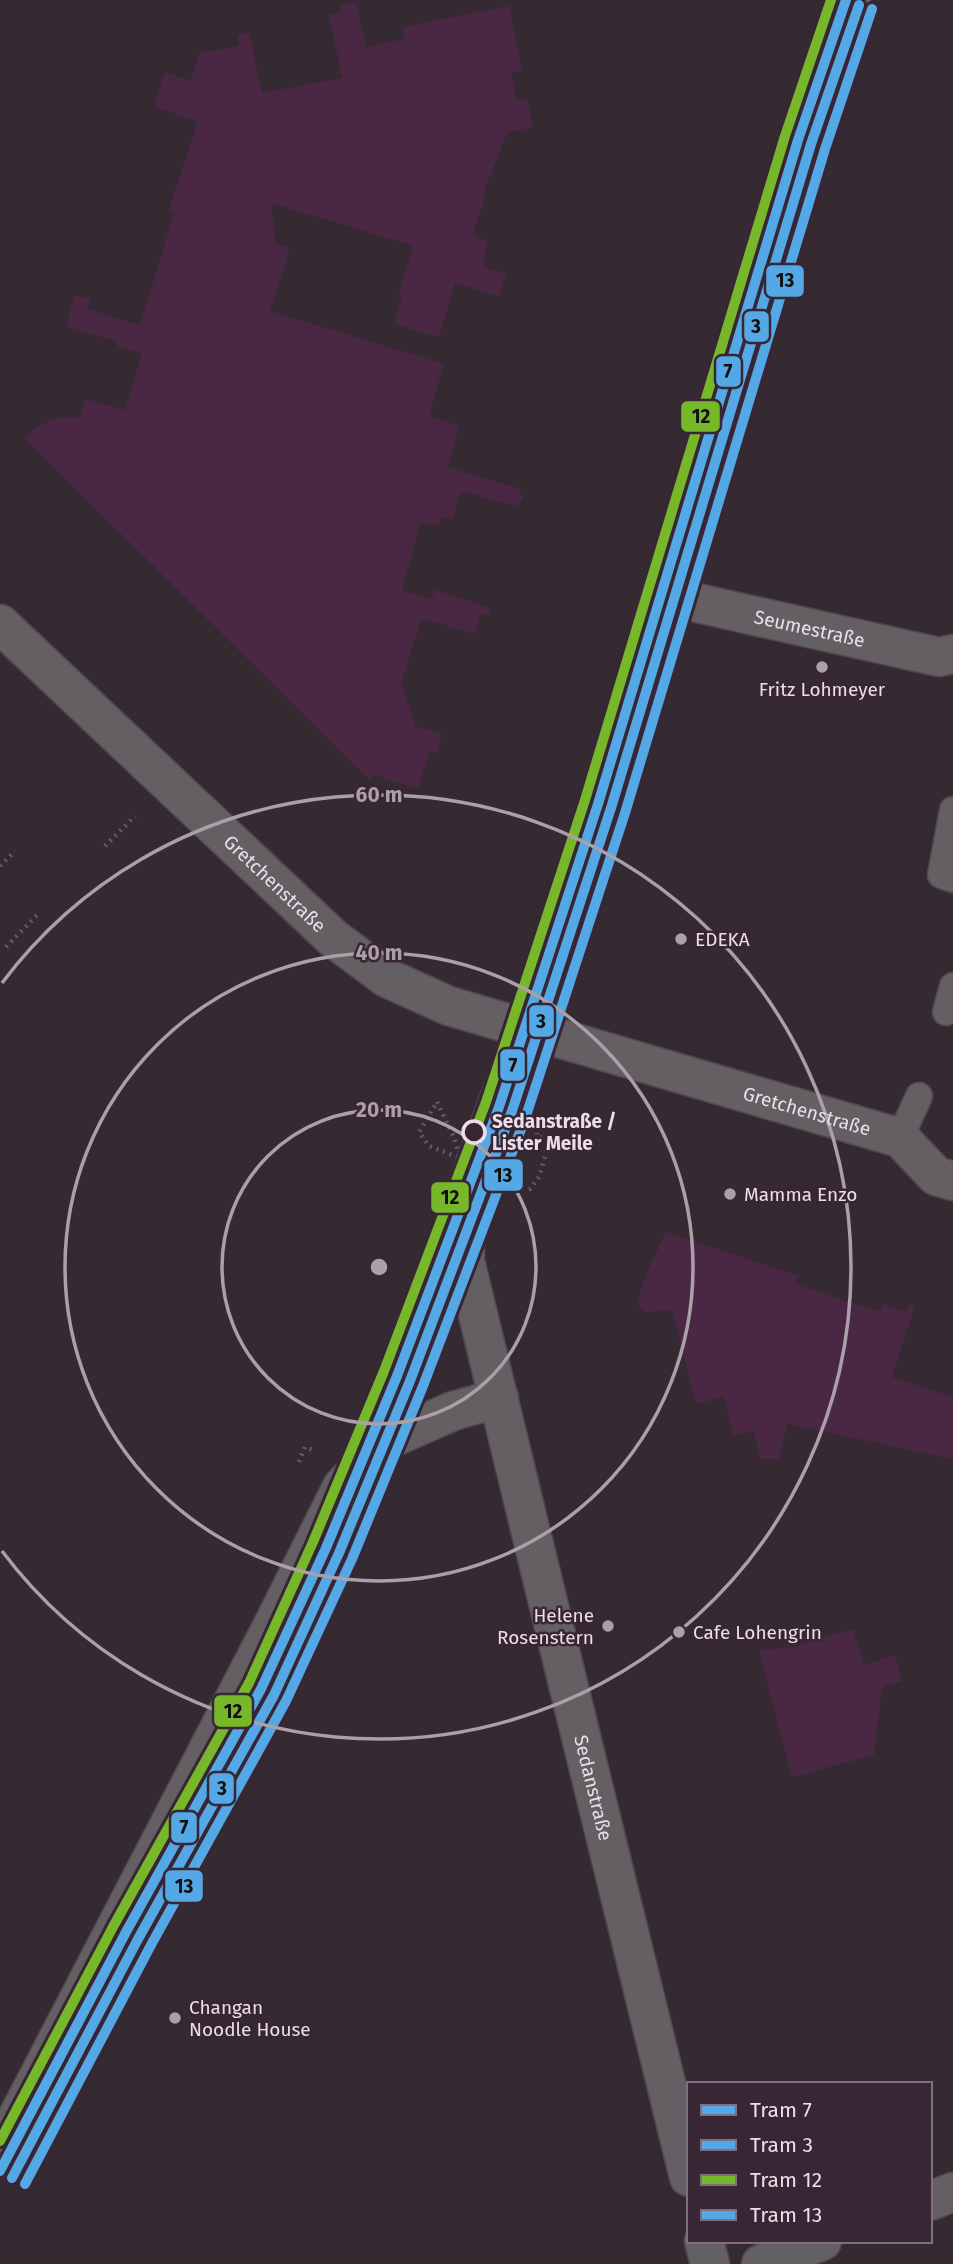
<svg xmlns="http://www.w3.org/2000/svg" width="953" height="2264" viewBox="0 0 953 2264" font-family="'Fira Sans',sans-serif">
	<style>
		.green { fill: #4a2844 }
		.lines { fill: none; stroke-linecap: round; stroke-linejoin: round }
		.service-casing { stroke: #51484e; stroke-width: 29 }
		.pedestrian-casing { stroke: #51484e; stroke-width: 41 }
		.minor-casing { stroke: #51484e; stroke-width: 41 }
		.path { stroke: #625d61; stroke-width: 4.5; stroke-dasharray: 2 5; stroke-linecap: butt }
		.service { stroke: #635f62; stroke-width: 26 }
		.pedestrian { stroke: #635f62; stroke-width: 38 }
		.minor { stroke: #635f62; stroke-width: 38 }
		.tram-1-casing { stroke: #392635; stroke-width: 16 }
		.tram-2-casing { stroke: #392635; stroke-width: 16 }
		.tram-3-casing { stroke: #392635; stroke-width: 16 }
		.tram-4-casing { stroke: #392635; stroke-width: 16 }
		.tram-1 { stroke: #53a8e5; stroke-width: 10 }
		.tram-2 { stroke: #53a8e5; stroke-width: 10 }
		.tram-3 { stroke: #76b82a; stroke-width: 10 }
		.tram-4 { stroke: #53a8e5; stroke-width: 10 }
		.ring { fill: none; stroke: #ab9fa8; stroke-width: 3.5 }
		.poi-dot { fill: #ab9fa8; stroke: #392635; stroke-width: 2.5 }
		.stop-dot { fill: #392635; stroke: #ebdee8; stroke-width: 3.5 }
		.labels { text-anchor: middle; stroke-width: 5; stroke-linejoin: round; paint-order: stroke }
		.street-label { font-size: 19px; fill: #ebdee8; stroke: #392635 }
		.poi-label { font-size: 19px; fill: #ebdee8; stroke: #392635; text-anchor: start }
		.stop-label { font-size: 19px; font-weight: bold; fill: #ebdee8; stroke: #392635; text-anchor: start }
		.centre { fill: #ab9fa8; stroke: #392635; stroke-width: 3.5 }
		.ring-label { font-size: 21px; text-anchor: middle; font-weight: bold; fill: #ab9fa8; stroke: #392635; stroke-width: 5; stroke-linejoin: round; paint-order: stroke }
		.line-badge { stroke: #392635; stroke-width: 2.5 }
		.pale-badge-label { font-size: 19px; text-anchor: middle; font-weight: bold; fill: #111 }
	</style>
	<rect width="100%" height="100%" fill="#352a32"/>
	<path class="green" d="M356,2L366,47L405,39L403,27L509,6L522,71L511,73L517,101L527,99L533,127L507,133L483,193L486,196L472,235L488,242L482,266L506,274L499,296L455,283L439,337L394,324L402,299L398,297L414,246L271,203L276,244L290,247L270,311L444,364L429,416L459,426L447,467L518,488L524,499L516,506L461,491L452,519L441,517L439,526L421,522L402,590L431,599L435,590L488,607L491,616L481,613L474,634L422,618L401,683L416,726L442,735L436,754L429,752L418,789L375,775L370,780L24,438C37,425 61,413 79,418L86,399L125,410L142,354L117,346L118,342L66,326L75,295L90,299L87,309L140,325L174,214L168,211L198,122L154,106L165,72L191,81L199,53L239,46L237,35L249,32L262,93L342,78L329,15L342,12L341,5Z
		M666,1232L797,1275L794,1284L880,1312L883,1304L906,1312L909,1304L915,1306L892,1377L953,1397V1459L788,1424L778,1459H760L754,1431L734,1436L724,1397L696,1404L672,1310L643,1312L637,1302L647,1272Z
		M853,1629L864,1665L895,1655L902,1681L882,1686L874,1755L792,1777L759,1650L794,1647Z"/>
	<g class="lines">
		<g class="service-casing">
			<path id="service" d="M953,810L941,875L953,879
				M946,1012L953,986
				M900,1138L919,1096"/>
		</g>
		<g class="pedestrian-casing">
			<path id="pedestrian" d="M667,596L755,616
				M534,1545L465,1261V1193L504,1086L534,1029L851,0
				M0,2151L273,1625L342,1487L385,1441L453,1411L499,1398"/>
		</g>
		<g class="minor-casing">
			<g id="minor">
				<path id="s1" d="M755,616L939,657L953,654"/>
				<path id="s2" d="M0,624L333,938L387,978L449,1006L900,1138L936,1176L953,1181"/>
				<path id="s3" d="M534,1545L689,2177"/>
				<path d="M930,2201L953,2192"/>
				<path d="M704,2241L710,2264"/>
				<path d="M761,2264L822,2241"/>
			</g>
		</g>
		<path class="path" d="M105,846L135,816
			M0,866L15,851
			M6,947L39,913
			M437,1102L454,1137L460,1158L429,1146L419,1132Z
			M515,1188L530,1189L539,1177L550,1140L537,1136V1133
			M299,1462L305,1447L312,1450"/>
		<use href="#service" class="service"/>
		<use href="#pedestrian" class="pedestrian"/>
		<use href="#minor" class="minor"/>
		<g class="tram-1-casing">
			<path id="tram-1" d="M0,2171L126,1932L261,1689L326,1548L397,1376L499,1107L598,804L798,140L846,0"/>
		</g>
		<g class="tram-2-casing">
			<path id="tram-2" d="M12,2178L138,1939L274,1695L339,1553L410,1381L512,1111L611,808L811,144L859,5"/>
		</g>
		<g class="tram-3-casing">
			<path id="tram-3" d="M0,2141L114,1925L249,1683L313,1542L384,1371L486,1102L585,800L785,136L831,0"/>
		</g>
		<g class="tram-4-casing">
			<path id="tram-4" d="M25,2184L151,1945L286,1701L352,1559L423,1386L526,1116L625,813L825,149L872,9"/>
		</g>
		<use href="#tram-1" class="tram-1"/>
		<use href="#tram-2" class="tram-2"/>
		<use href="#tram-3" class="tram-3"/>
		<use href="#tram-4" class="tram-4"/>
	</g>
	<g class="ring">
		<circle cx="379" cy="1267" r="157"/>
		<circle cx="379" cy="1267" r="314"/>
		<path d="M2 983A472 472 0 1 1 2 1551"/>
	</g>
	<g class="poi-dot">
		<circle cx="822" cy="667" r="7"/>
		<circle cx="681" cy="939" r="7"/>
		<circle cx="730" cy="1194" r="7"/>
		<circle cx="608" cy="1626" r="7"/>
		<circle cx="679" cy="1632" r="7"/>
		<circle cx="175" cy="2018" r="7"/>
	</g>
	<circle class="stop-dot" cx="474" cy="1132" r="11"/>
	<g class="labels">
		<g class="street-label">
			<text dy="7" stroke="none"><textPath href="#s1" startOffset="56">Seumestraße</textPath></text>
			<text dy="7" stroke="none"><textPath href="#s2" startOffset="378">Gretchenstraße</textPath></text>
			<text dy="7" stroke="none"><textPath href="#s2" startOffset="966">Gretchenstraße</textPath></text>
			<text dy="7" stroke="none"><textPath href="#s3" startOffset="250">Sedanstraße</textPath></text>
		</g>
		<g class="poi-label">
			<text x="822" y="696" text-anchor="middle">Fritz Lohmeyer</text>
			<text x="695" y="946">EDEKA</text>
			<text x="744" y="1201">Mamma Enzo</text>
			<text x="594" y="1622" text-anchor="end">Helene<tspan x="594" dy="22">Rosenstern</tspan></text>
			<text x="693" y="1639">Cafe Lohengrin</text>
			<text x="189" y="2014">Changan<tspan x="189" dy="22">Noodle House</tspan></text>
		</g>
		<g class="stop-label">
			<text x="492" y="1128">Sedanstraße /<tspan x="492" dy="22">Lister Meile</tspan></text>
		</g>
	</g>
	<circle cx="379" cy="1267" r="10" class="centre"/>
	<g class="ring-label">
		<text x="379" y="802">60 m</text>
		<text x="379" y="960">40 m</text>
		<text x="379" y="1117">20 m</text>
	</g>
	<g class="line-badge">
		<rect x="765" y="264" width="40" height="34" rx="7" fill="#53a8e5"/>
		<rect x="743" y="310" width="27" height="33" rx="7" fill="#53a8e5"/>
		<rect x="715" y="355" width="27" height="33" rx="7" fill="#53a8e5"/>
		<rect x="680" y="400" width="41" height="33" rx="7" fill="#76b82a"/>
		<rect x="528" y="1004" width="27" height="34" rx="7" fill="#53a8e5"/>
		<rect x="499" y="1048" width="27" height="34" rx="7" fill="#53a8e5"/>
		<rect x="483" y="1158" width="41" height="34" rx="7" fill="#53a8e5"/>
		<rect x="430" y="1181" width="40" height="33" rx="7" fill="#76b82a"/>
		<rect x="213" y="1694" width="40" height="34" rx="7" fill="#76b82a"/>
		<rect x="208" y="1772" width="27" height="33" rx="7" fill="#53a8e5"/>
		<rect x="170" y="1811" width="28" height="33" rx="7" fill="#53a8e5"/>
		<rect x="164" y="1869" width="40" height="34" rx="7" fill="#53a8e5"/>
	</g>
	<g class="pale-badge-label">
		<text x="785" y="287">13</text>
		<text x="756" y="333">3</text>
		<text x="728" y="378">7</text>
		<text x="701" y="423">12</text>
		<text x="541" y="1028">3</text>
		<text x="513" y="1072">7</text>
		<text x="503" y="1182">13</text>
		<text x="450" y="1204">12</text>
		<text x="233" y="1718">12</text>
		<text x="222" y="1795">3</text>
		<text x="184" y="1834">7</text>
		<text x="184" y="1893">13</text>
	</g>
	<rect x="687" y="2082" width="245" height="161" fill="#392635" stroke="#80707d" stroke-width="2"/>
	<rect x="701" y="2105" width="35" height="10" fill="#53a8e5" stroke="#80707d" stroke-width="2"/>
	<text x="750" y="2117" font-size="21" fill="#ebdee8">Tram 7</text>
	<rect x="701" y="2140" width="35" height="10" fill="#53a8e5" stroke="#80707d" stroke-width="2"/>
	<text x="750" y="2152" font-size="21" fill="#ebdee8">Tram 3</text>
	<rect x="701" y="2175" width="35" height="10" fill="#76b82a" stroke="#80707d" stroke-width="2"/>
	<text x="750" y="2187" font-size="21" fill="#ebdee8">Tram 12</text>
	<rect x="701" y="2210" width="35" height="10" fill="#53a8e5" stroke="#80707d" stroke-width="2"/>
	<text x="750" y="2222" font-size="21" fill="#ebdee8">Tram 13</text>
</svg>
